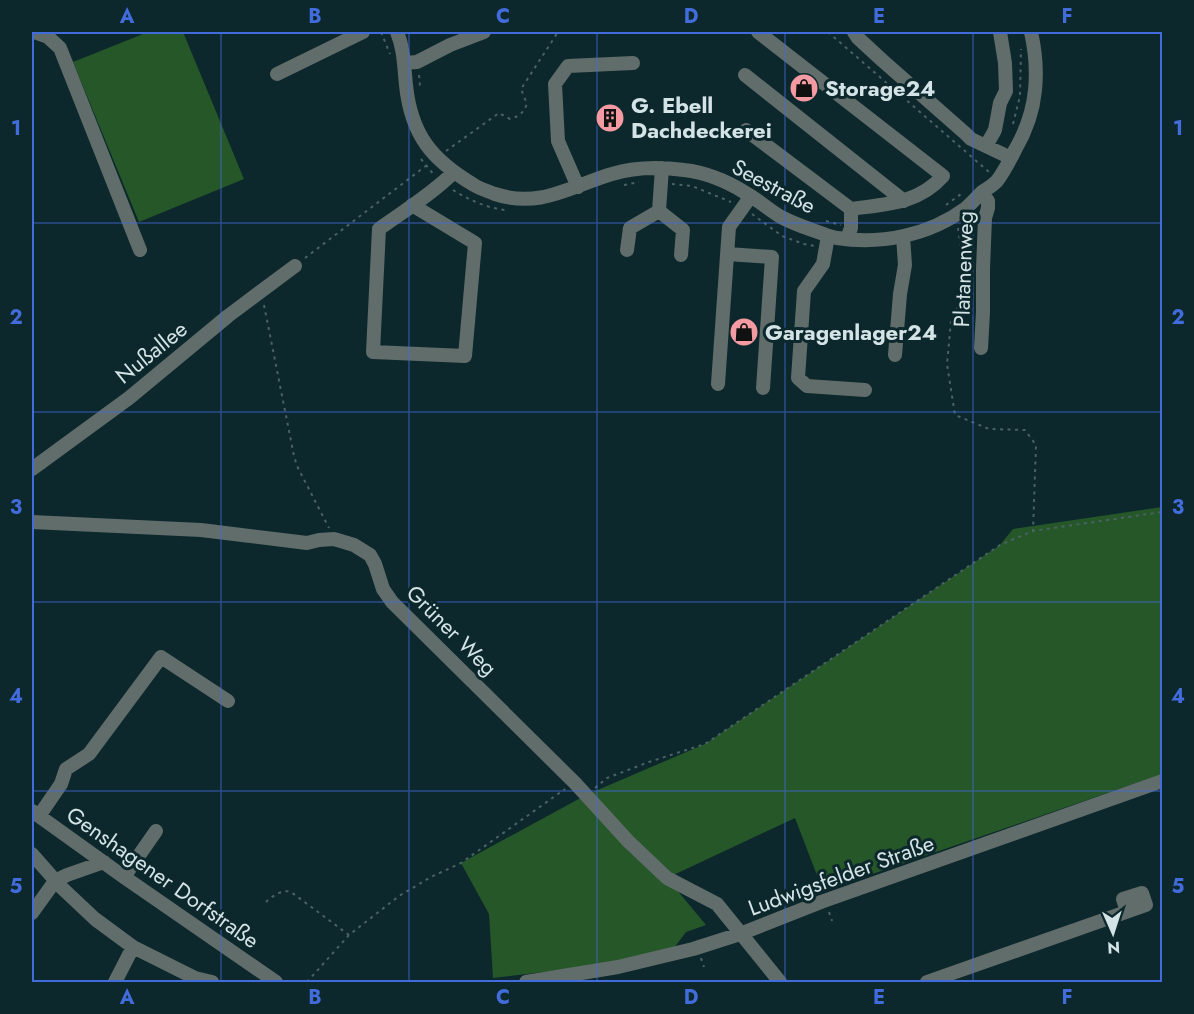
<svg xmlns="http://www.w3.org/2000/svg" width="1194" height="1014" viewBox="0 0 1194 1014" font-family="Jost,sans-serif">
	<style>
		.green { fill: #265728 }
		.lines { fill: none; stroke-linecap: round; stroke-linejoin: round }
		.path { stroke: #4a6266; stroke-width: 2; stroke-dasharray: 3 4.5; stroke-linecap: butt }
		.minor { stroke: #616d6a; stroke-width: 14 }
		.grid { fill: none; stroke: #426cdb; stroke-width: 1.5; stroke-opacity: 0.55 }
		.labels { text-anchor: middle; stroke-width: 6; stroke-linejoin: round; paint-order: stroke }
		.poi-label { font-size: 22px; font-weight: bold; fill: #d4e3e6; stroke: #0c282c; text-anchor: start }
		.street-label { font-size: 22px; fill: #d4e3e6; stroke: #0c282c }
		.neatline { fill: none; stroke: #426cdb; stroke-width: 2 }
		.grid-label { font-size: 20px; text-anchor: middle; font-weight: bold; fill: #426cdb }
	</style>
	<rect width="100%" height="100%" fill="#0c282c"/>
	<path class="green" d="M148,32H183L244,179L139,222L73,62Z
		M1162,507V774L823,891L795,818L667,878L706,925L686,932L674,948L618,963L493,978L489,914L461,863L586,795L705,744L1000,545L1013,529Z"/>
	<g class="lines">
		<path class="path" d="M381,32L390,54
			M828,32L989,172
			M419,75L420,87
			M1013,124L1020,96L1021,49
			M446,151L499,113L510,119C520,116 523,113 527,104L521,89L558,32
			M421,159L434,175
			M672,184L692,186L731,202
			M624,185L639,182
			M453,190C469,200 487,208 505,210
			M946,205L961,194
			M752,214L782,236L804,244L815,246
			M826,221L841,225
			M958,228L967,288L951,321L947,364L955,415L989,429L1025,430L1036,445L1033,531
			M305,258L427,165
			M264,305L294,456L297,466L329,528
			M595,788L607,778L649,762L705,744L1000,545L1033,531L1162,512
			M266,902C272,896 283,889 291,892L349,935
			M829,912L832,921
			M701,958L704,967
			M307,982L349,935L399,896L431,877L461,863L565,789"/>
		<path class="minor" d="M34,32L48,37L60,48L140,250
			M397,32C404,49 404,66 406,85C411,135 432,160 474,185C480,189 488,191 495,194C540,209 571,186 612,174C635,167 661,167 684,170C704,172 727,181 744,192C757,199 768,209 781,217C792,223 804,227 815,231C822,233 829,237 837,238C881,245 930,235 966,208C972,203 977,197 982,192C987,189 993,185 997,181C1004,172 1010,160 1015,150C1026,131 1033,112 1035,90C1037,71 1035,50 1031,32
			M758,32L943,176C918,204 886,204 851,209V228L847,239
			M854,32L858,38L883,61L966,134L971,139L1011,158
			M405,63L417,62L450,45L484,32
			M277,74L363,32
			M745,75L904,201
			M746,130L851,209
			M986,146L995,130L1000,103L1006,91L1005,63L1000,32
			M662,168L659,211L683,230L681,255
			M578,187L558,141L555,84L568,66L633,63
			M412,205L475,243L465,356L373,352L379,229C404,211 432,194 454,172
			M828,236L823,264L804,291L798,378L807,386L865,390
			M627,250L630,228L659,211
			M727,254L772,257L763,388
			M981,348L983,312V269L985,218L988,208V201L982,193
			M895,355L900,294L905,265L903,236
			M718,384L729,227L751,196
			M32,469L129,398L228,316L295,266
			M32,522L201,530L307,543L319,540L334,539L354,545L370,555L375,564L383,589L392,602L575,783L628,841L667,878L717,904L780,982
			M32,811L124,877L276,982
			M39,816L61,784L66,769L89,754L161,657L228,701
			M32,854L61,887L95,919L133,947L195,978L212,982
			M124,877L156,831
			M32,913L55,881L67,875L104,862
			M115,982L133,947
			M526,982L618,967L693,949L740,934L821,902L1162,781
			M927,982L1146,905L1142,893L1123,899L1127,911"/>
	</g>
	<path class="grid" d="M221,32V982M409,32V982M597,32V982M785,32V982M973,32V982M32,223H1162M32,412H1162M32,602H1162M32,791H1162"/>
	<defs>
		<g id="shop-disc" transform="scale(1.5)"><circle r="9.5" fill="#f49aa3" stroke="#0c282c"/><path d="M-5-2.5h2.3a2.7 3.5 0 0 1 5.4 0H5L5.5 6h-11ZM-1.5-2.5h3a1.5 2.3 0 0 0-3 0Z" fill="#111"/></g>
		<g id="building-disc" transform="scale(1.5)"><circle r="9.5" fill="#f49aa3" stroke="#0c282c"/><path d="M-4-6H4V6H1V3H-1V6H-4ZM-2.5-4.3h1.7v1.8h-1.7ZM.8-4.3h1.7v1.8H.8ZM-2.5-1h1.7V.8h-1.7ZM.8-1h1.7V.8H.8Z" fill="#111"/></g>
	</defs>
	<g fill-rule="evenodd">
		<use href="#shop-disc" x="804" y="88"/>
		<use href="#building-disc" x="610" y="118"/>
		<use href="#shop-disc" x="744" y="332"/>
	</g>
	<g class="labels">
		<g class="poi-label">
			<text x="825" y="96">Storage24</text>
			<text x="631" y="113">G. Ebell<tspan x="631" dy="25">Dachdeckerei</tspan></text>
			<text x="765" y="340">Garagenlager24</text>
		</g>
		<g class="street-label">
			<text transform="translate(774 186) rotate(28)" y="8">Seestraße</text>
			<text transform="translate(963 269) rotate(-88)" y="8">Platanenweg</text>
			<text transform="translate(151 352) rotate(-39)" y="8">Nußallee</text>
			<text transform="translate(452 630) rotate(45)" y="8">Grüner Weg</text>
			<text transform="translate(841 875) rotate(-20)" y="8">Ludwigsfelder Straße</text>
			<text transform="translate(163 877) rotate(35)" y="8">Genshagener Dorfstraße</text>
		</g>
	</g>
	<rect width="1194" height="1014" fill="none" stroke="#0c282c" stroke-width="66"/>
	<g transform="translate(1113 933) rotate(177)" stroke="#0c282c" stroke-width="4.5" paint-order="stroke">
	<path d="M0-4.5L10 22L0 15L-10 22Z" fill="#d4e3e6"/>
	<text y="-9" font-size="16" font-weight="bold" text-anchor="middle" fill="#d4e3e6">N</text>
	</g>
	<rect x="33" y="33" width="1128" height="948" class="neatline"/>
	<g class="grid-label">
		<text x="127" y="23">A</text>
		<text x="315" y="23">B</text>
		<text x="503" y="23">C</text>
		<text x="691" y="23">D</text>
		<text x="879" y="23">E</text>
		<text x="1067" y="23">F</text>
		<text x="16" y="135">1</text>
		<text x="1178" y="135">1</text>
		<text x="16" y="324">2</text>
		<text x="1178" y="324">2</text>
		<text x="16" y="514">3</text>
		<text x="1178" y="514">3</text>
		<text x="16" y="703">4</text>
		<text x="1178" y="703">4</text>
		<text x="16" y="893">5</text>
		<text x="1178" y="893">5</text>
		<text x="127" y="1004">A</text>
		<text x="315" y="1004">B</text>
		<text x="503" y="1004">C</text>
		<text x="691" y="1004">D</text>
		<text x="879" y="1004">E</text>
		<text x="1067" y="1004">F</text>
	</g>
</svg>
